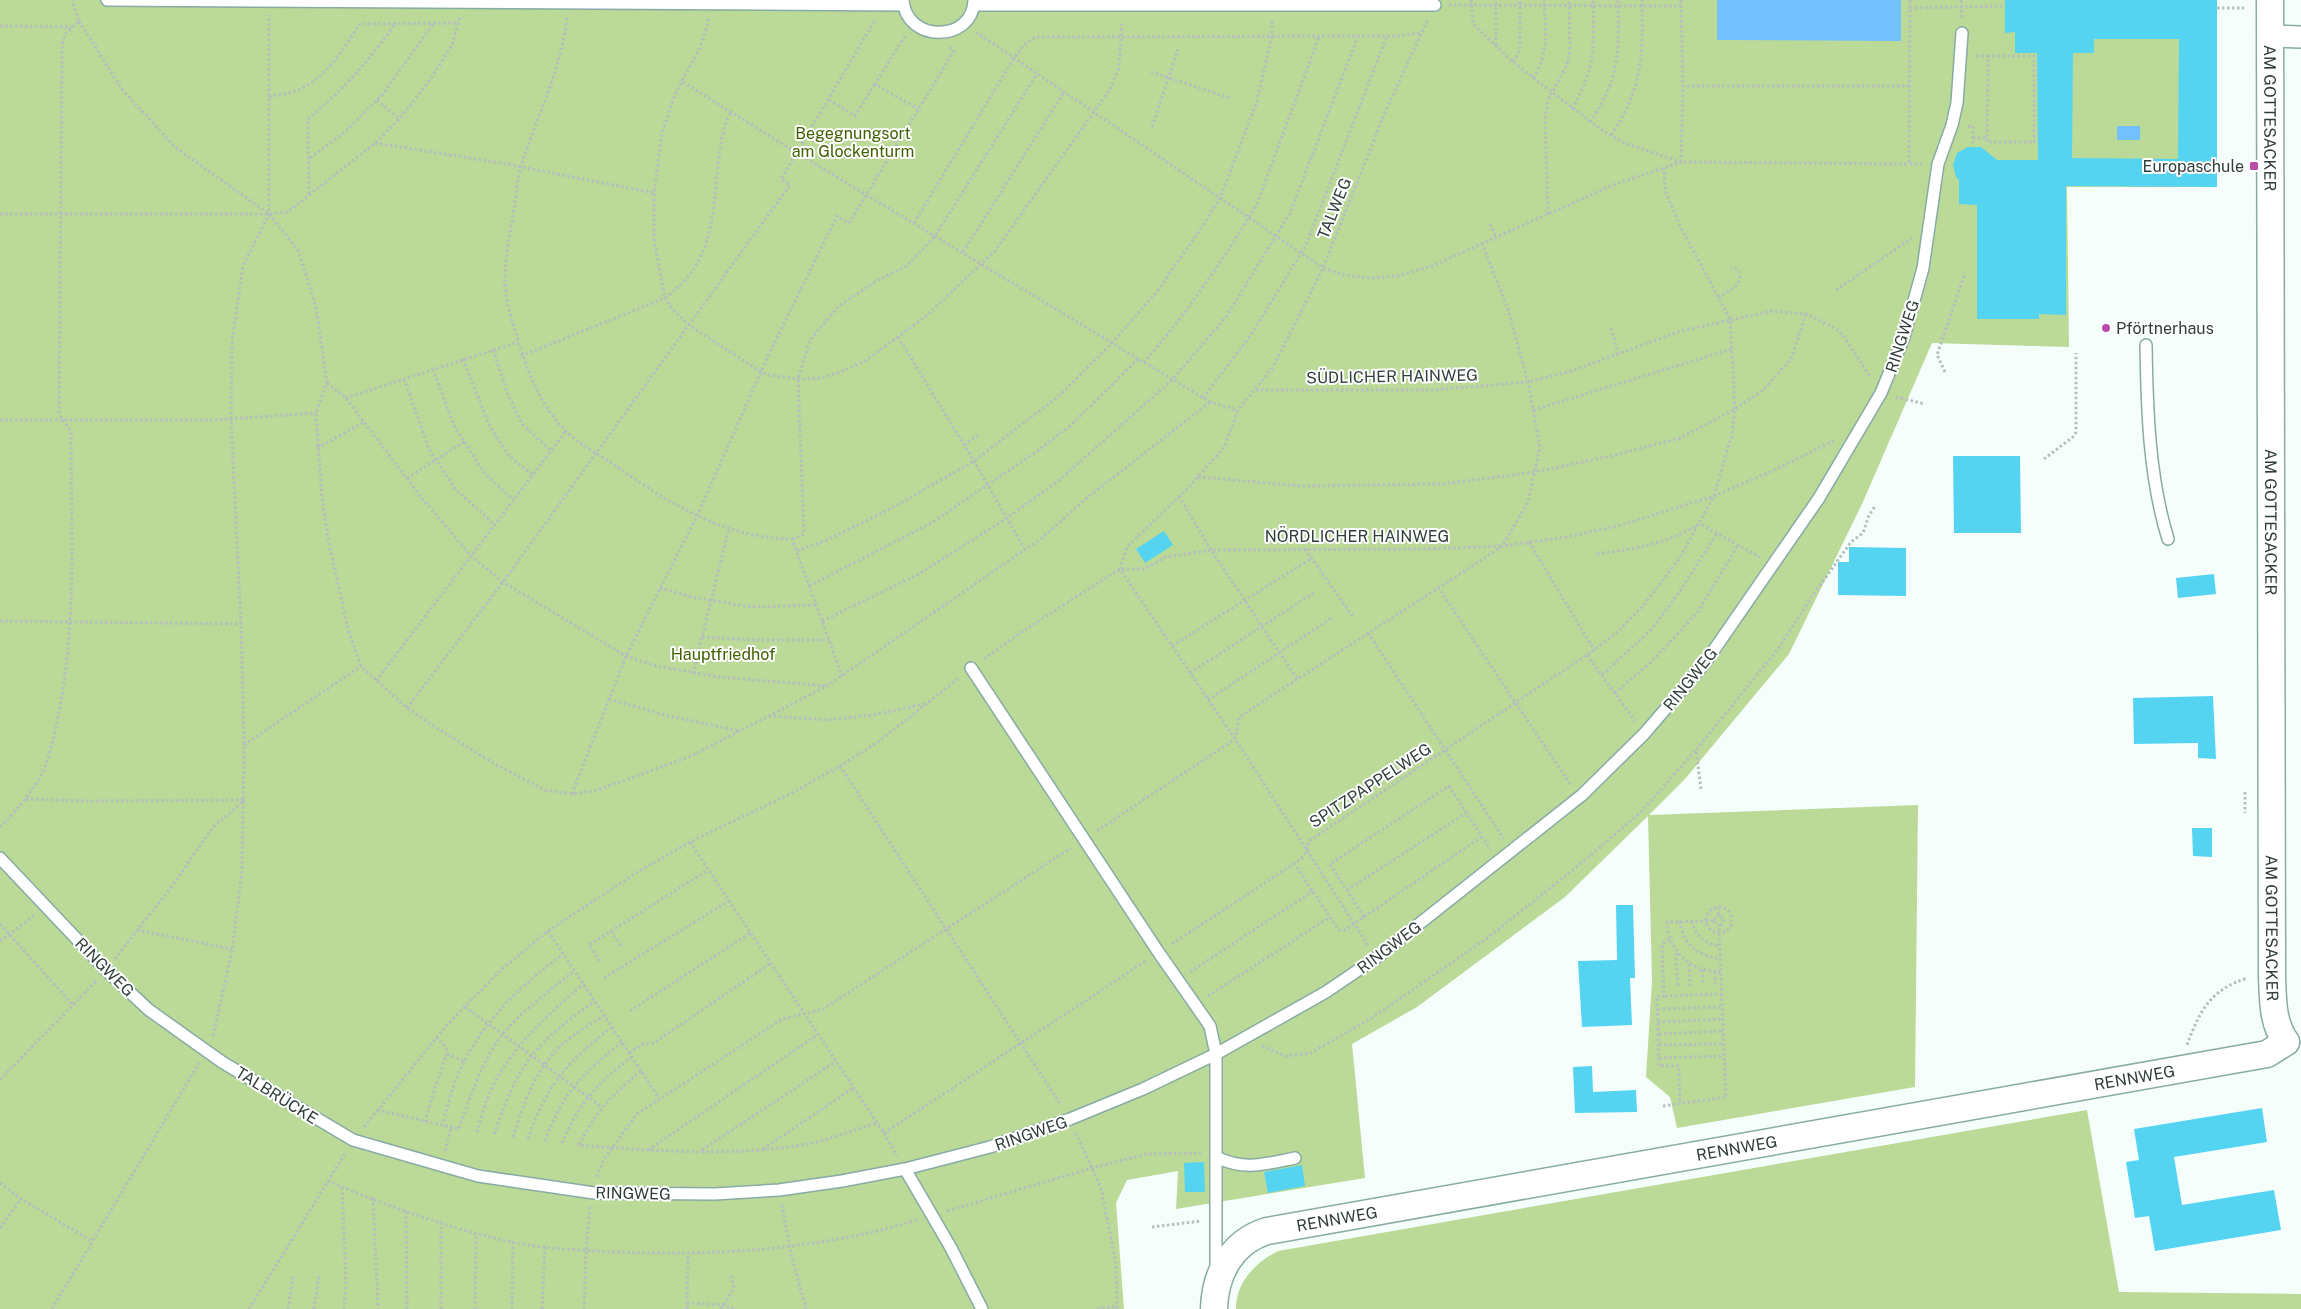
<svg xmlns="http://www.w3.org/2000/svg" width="2301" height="1309" viewBox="0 0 2301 1309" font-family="'Public Sans',sans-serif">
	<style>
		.green { fill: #bbd997 }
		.water { fill: #72c0fe }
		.building { fill: #55d4f1; fill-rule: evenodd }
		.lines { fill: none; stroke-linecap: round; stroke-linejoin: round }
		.service-casing { stroke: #87aba6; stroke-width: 14 }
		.minor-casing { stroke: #87aba6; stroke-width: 24 }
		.tertiary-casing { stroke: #87aba6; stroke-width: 29 }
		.path { stroke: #b5bfbd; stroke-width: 3; stroke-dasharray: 2.5 2.5; stroke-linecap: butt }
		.service { stroke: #fff; stroke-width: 11 }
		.minor { stroke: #fff; stroke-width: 21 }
		.tertiary { stroke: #fff; stroke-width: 26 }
		.poi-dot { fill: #b74cad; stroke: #fff; stroke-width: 2 }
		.labels { text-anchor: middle; stroke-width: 4; stroke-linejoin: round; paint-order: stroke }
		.street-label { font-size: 16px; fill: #2f3e3c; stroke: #fff }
		.park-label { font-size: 16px; fill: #416000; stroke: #fff }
		.poi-label { font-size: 16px; fill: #2f3e3c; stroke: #fff; text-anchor: end }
	</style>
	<rect width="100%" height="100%" fill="#f6fefc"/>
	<path class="green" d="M0,0H2217V187H2067L2069,347L1932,343L1862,504L1789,654L1685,779L1649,815L1918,805L1915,1087L1677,1128L1670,1097L1646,1077L1652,981L1648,816L1565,897L1417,1007L1352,1044L1365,1178L1176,1209L1178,1171L1127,1180L1116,1203L1124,1309H0Z
		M2087,1110L2119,1292L2301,1294V1309H1236C1236,1282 1255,1263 1278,1251Z"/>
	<path class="water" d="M1717,0H1901V41L1717,40Z
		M2117,126H2140V140H2117Z"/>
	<path class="building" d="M2005,0H2217V187L2066,186V315L2039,314V319H1977V205L1959,204V180L1956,177L1953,165L1957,153L1968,147H1981L1997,160H2038L2037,53H2015V32L2005,33ZM2094,39H2179L2178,159L2072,158L2073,53H2094Z
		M1953,456H2020L2021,533H1954Z
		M1164,531L1173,545L1145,563L1136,549Z
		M1849,547L1906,548V596L1838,595V562H1849Z
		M2214,574L2216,594L2178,598L2176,578Z
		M2213,696L2216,759L2198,758V743L2134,744L2133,698Z
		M2192,828H2212V857L2193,856Z
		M1616,905H1633L1635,978H1630L1632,1025L1582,1027L1578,961L1617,960Z
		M1592,1066L1593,1092L1636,1090L1637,1112L1575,1113L1573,1067Z
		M2262,1108L2267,1142L2174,1157L2182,1205L2274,1190L2281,1230L2155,1251L2149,1216L2135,1218L2126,1162L2139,1160L2134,1129Z
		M1204,1162L1205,1192H1185L1184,1163Z
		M1302,1165L1305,1186L1268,1193L1264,1172Z"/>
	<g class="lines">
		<g class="service-casing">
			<path id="service" d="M107,0L904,5
				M903,0C906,43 973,43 974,0
				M974,5H1435
				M2146,345C2147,410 2149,477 2168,539
				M971,668L1159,953L1210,1026L1216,1054V1270
				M0,858L106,970L149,1010L222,1062L353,1140L478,1176L594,1193L715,1194L779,1190L842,1181L905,1169L990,1147L1070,1119L1143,1089L1216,1054L1326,992L1376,958L1582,795L1644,734L1705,663L1819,498L1881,393L1904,337L1923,268L1938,164L1952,125L1957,103L1962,33
				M1216,1157C1245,1171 1265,1164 1295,1158
				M905,1169L951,1248L982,1309"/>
		</g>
		<g class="minor-casing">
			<path id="minor" d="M2271,36L2301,37"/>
		</g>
		<g class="tertiary-casing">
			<g id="tertiary">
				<path id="s1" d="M2270,0L2272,976C2273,1000 2272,1022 2286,1042"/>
				<path id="s2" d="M1214,1309C1215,1273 1232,1242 1267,1231L2267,1054L2286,1042"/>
			</g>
		</g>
		<path class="path" d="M1471,0L1473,24L1513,62L1599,128L1624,143L1681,162L1909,164
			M1681,0L1683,86H1910
			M1910,0L1909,164H1922
			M1961,0L1962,19
			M1449,5L1681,6
			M1910,8L2005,6
			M2217,8H2244
			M567,18C561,70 537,116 521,166C517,180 516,196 514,210C510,235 504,260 505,285C506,301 511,318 516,333C527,370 540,408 570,435C585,448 604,457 620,469C672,505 726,538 792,539L842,676
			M709,19L700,48L676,92L662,133L654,193V240L665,298L672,309L689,325L761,372L769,375L798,379L821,378L840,372L865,361L926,316L995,251L1110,89L1119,68L1122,21
			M79,21L121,88L175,147L269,214L298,250L316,307L327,383L316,413L322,498L329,544L348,629L361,666L407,708L429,723L493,763L545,790L572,794L593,791L626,780L691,756L827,686L1042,538L1087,498L1210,402
			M0,26L72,27
			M976,32L1323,268L1344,275L1369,278L1397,276L1432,266L1613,185L1681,162
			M905,36L875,84L918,109
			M1496,45V0
			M1976,56H1988L1987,142H2034V56H1988
			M1513,62L1520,50V0
			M1151,72L1230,98
			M1533,78C1550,52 1545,30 1544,0
			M683,82L797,153L1210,402L1238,410
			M269,97C277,95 285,94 293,92C324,82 343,49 360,24L458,23
			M377,100L399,119
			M829,100L855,116L875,84
			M1572,109C1596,68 1594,46 1593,0
			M1590,122C1620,79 1619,51 1618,0
			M1968,126H1973V145
			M1152,127L1178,49
			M1611,135C1643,87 1643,56 1642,0
			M1973,138H1987
			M375,143L501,163L654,193
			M310,158L345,132L383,94L433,24
			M1681,162L1683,86
			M309,194L308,119C342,91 370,60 395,24
			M0,214H269L288,212L375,143L399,119L428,83L452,45L460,17
			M1548,214L1545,117L1549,98L1567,65L1570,51L1569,0
			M914,223L1014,58L1026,43L1036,37L1399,36L1420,33
			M1490,224L1496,237
			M1482,243L1508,309L1528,382L1540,447L1528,502L1503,545
			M963,252L1064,92
			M1836,290L1912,238
			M1718,297C1729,291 1748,283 1736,268H1731
			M1611,328L1618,353
			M898,337L971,456L1024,548
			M493,350L507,392L522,424L551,451
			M521,356L665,298C714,262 712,219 718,164C721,145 722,128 731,112
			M463,359L490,427L509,456L533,475
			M1144,363L1186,311L1228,251L1257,204L1319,37
			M433,369L454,426L485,474L514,500
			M1945,372L1937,355L1965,273
			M404,379L429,449L456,490L495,525
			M327,383L346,398L420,496L471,556L503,582L626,656L656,666L719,677L827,686
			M1256,390H1432L1528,382L1571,371L1681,331L1772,311L1806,314L1835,328L1843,335L1871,378
			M1896,397L1925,404
			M346,398L518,342
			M1203,398L1251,335L1306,245L1387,36
			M1533,410L1732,349
			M0,420H213L316,413
			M964,445L979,434
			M317,448L364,422
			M2044,459L2073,437L2076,432V353
			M1198,477L1301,486L1443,484L1535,472L1611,456L1680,438L1735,409L1762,391L1791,359L1806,314
			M407,478L464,442
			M1179,496L1211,550L1297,679
			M792,539L804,534L798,379L810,340L839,306L876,281L907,266L935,236L1037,74
			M1529,542L1594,650
			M1305,549L1353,617
			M797,551L827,540L892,508L974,461L1059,396L1112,343L1155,294L1198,233L1220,198L1256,104L1272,37V20
			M1597,554C1639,548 1662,545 1700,524L1760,557
			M809,586L933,522L1033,454L1070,426L1138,359
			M1438,587L1570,784
			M660,588L692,597L751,607L816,605
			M0,621L241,624
			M822,621L919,574L1007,518L1062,478L1172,380L1226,317L1290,213L1358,36
			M1368,633L1504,839
			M702,637L756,640H829
			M1172,646L1312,558
			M1587,655L1635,721
			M984,659L1023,631L1120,569H1144L1166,557L1211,550L1428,549L1502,546
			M1190,673L1315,592
			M693,674L729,528
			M1602,675L1651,630L1678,594L1717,533
			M376,681L566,431
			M1615,693L1651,662L1697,613L1738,545
			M609,699L665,715L739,731
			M1208,700L1333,617
			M407,708L503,582L790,185L781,179L875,20
			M769,716L828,720L873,715L924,704
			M244,745L361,666
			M840,766L1061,1105
			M1701,789L1696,750L1778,649L1811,598L1851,542L1863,533L1869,515L1876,505
			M2245,792V813
			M572,794L626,656L697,516L768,356L837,216L849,223L954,51L948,46
			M26,799L85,801L244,800
			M0,827C15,812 29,796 40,777C51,756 54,734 59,712C77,620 71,525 71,432L59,414L62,45L65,34L79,21L72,0
			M1097,831L1235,739L1239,717L1503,546L1567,537L1621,525L1714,496L1770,472L1835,440
			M690,842L884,1133L897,1156
			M1294,863L1336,926L1339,930H1345L1481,837
			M1347,890L1466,813
			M1706 920a13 13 0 1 1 26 0a13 13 0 1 1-26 0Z
			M1719,915L1713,921L1719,926
			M1364,917L1330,864L1449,786L1490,849
			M1680,921C1683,945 1697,955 1719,959
			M1692,921C1695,936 1705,943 1719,946
			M1713,921L1667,922C1669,952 1690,971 1720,972
			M0,924L73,1005
			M137,930L232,949
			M548,931L659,1098
			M611,931L622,948
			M1669,939L1662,944L1664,996H1657L1659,1066H1679L1680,1104
			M0,941L34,916
			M1172,944L1301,859L1307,850L1309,841L1594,650L1616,633L1643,606L1679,559L1714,496L1732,434L1735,409L1730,319L1680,226L1665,190L1664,168
			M1368,945L1235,739L1120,569L1127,547L1187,489L1225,446L1238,410L1273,367L1323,268L1386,110L1428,19
			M1676,953L1678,987
			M115,959L175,882L213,827L245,800
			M600,961L589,945L708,870
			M1689,964L1690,986
			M1702,970L1703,985
			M1190,972L1313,891
			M1715,972V985
			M604,978L729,901
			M1208,996L1330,917
			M1665,996L1721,994
			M465,1007L602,1107
			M1658,1009L1722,1007
			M630,1011L750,933
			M1658,1022L1722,1019
			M1659,1034L1723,1031
			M213,1036L232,951L242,871L244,745L241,624L231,419L232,341L243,266L269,214V15
			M1659,1045L1723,1044
			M2187,1045C2200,1010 2211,989 2248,978
			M1262,1046L1286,1056L1311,1053L1375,1016L1490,936L1585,860L1641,812L1696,750
			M629,1053L643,1044L654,1043L771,963
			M447,1054L466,1062
			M1659,1058L1724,1056
			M641,1071C610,1097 598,1109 579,1145C650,1151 738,1157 808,1144C831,1139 854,1130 877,1123
			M0,1080L96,981
			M1663,1106L1726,1097L1719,930L1724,919L1719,915L1718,908
			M377,1110L459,1129C470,1097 481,1063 502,1035C522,1010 550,991 574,971
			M425,1122L432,1097L447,1054L446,1047L436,1037
			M442,1126C447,1109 451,1091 458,1074C482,1021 518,988 563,954
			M364,1127L446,1026L502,969L548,931L639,871L690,842L792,793L840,766L878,742L959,678
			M477,1132C481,1118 485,1101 492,1088C513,1045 548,1015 583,984
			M884,1133L1146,961
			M1076,1133L1101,1188L1116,1264L1117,1309
			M494,1134C504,1107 514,1077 533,1054C551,1033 572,1017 595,1001
			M513,1137C524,1102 537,1066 565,1042C577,1032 591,1024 604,1016
			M528,1139C547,1084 567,1062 612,1027
			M545,1141C564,1091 581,1075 622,1042
			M562,1143C579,1103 597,1083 632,1057
			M763,1149L853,1088
			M648,1150L817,1035
			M702,1150L835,1062
			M445,1151L451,1128
			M597,1177L604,1159L637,1114L782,1019L823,1009L1071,848
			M328,1181C387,1206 448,1228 511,1242C544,1249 580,1250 613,1252C716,1256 819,1250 917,1220
			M0,1183L20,1198L92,1241
			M342,1187L346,1282L344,1309
			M373,1198L378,1309
			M782,1205L790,1250L806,1309
			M406,1211L407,1309
			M947,1211L1092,1168L1147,1154L1201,1153
			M1152,1227L1201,1221
			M0,1228L21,1199
			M687,1303L724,1305L734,1309
			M52,1309L199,1063
			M249,1309L346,1152
			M288,1309L293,1276
			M314,1309L319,1275
			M441,1309V1223
			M475,1309L476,1233
			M512,1309L513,1242
			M542,1309L545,1246
			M584,1309L586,1250L590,1207
			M687,1309L688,1253
			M721,1309L734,1289L731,1275
			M1097,1309L1117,1306"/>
		<use href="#service" class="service"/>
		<use href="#minor" class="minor"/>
		<use href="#tertiary" class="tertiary"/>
	</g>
	<g class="poi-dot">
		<rect x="2249" y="161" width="10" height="10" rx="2.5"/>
		<circle cx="2106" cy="328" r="5"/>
	</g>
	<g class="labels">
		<g class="street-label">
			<text dy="6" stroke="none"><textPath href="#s1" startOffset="118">AM GOTTESACKER</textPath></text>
			<text transform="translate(1334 208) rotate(-68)" y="6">TALWEG</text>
			<text transform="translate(1902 336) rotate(-72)" y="6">RINGWEG</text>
			<text transform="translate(1392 376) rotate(-1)" y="6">SÜDLICHER HAINWEG</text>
			<text dy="6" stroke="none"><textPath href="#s1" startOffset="522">AM GOTTESACKER</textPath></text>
			<text x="1357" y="542">NÖRDLICHER HAINWEG</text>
			<text transform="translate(1690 679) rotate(-51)" y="6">RINGWEG</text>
			<text transform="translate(1370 785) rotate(-33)" y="6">SPITZPAPPELWEG</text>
			<text dy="6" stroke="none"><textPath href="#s1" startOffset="928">AM GOTTESACKER</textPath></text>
			<text transform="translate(1389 947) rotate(-37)" y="6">RINGWEG</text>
			<text transform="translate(105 967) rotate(45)" y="6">RINGWEG</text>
			<text dy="6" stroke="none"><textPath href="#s2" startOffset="982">RENNWEG</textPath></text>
			<text transform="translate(277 1095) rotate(32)" y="6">TALBRÜCKE</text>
			<text transform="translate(1031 1133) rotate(-19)" y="6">RINGWEG</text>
			<text dy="6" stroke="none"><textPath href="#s2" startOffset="578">RENNWEG</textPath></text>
			<text transform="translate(633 1193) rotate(1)" y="6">RINGWEG</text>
			<text dy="6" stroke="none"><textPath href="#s2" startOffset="172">RENNWEG</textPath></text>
		</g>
		<g class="park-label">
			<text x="853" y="139">Begegnungsort<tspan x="853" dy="18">am Glockenturm</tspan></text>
			<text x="723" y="660">Hauptfriedhof</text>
		</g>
		<g class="poi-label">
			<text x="2244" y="172">Europaschule</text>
			<text x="2116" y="334" text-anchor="start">Pförtnerhaus</text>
		</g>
	</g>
</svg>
